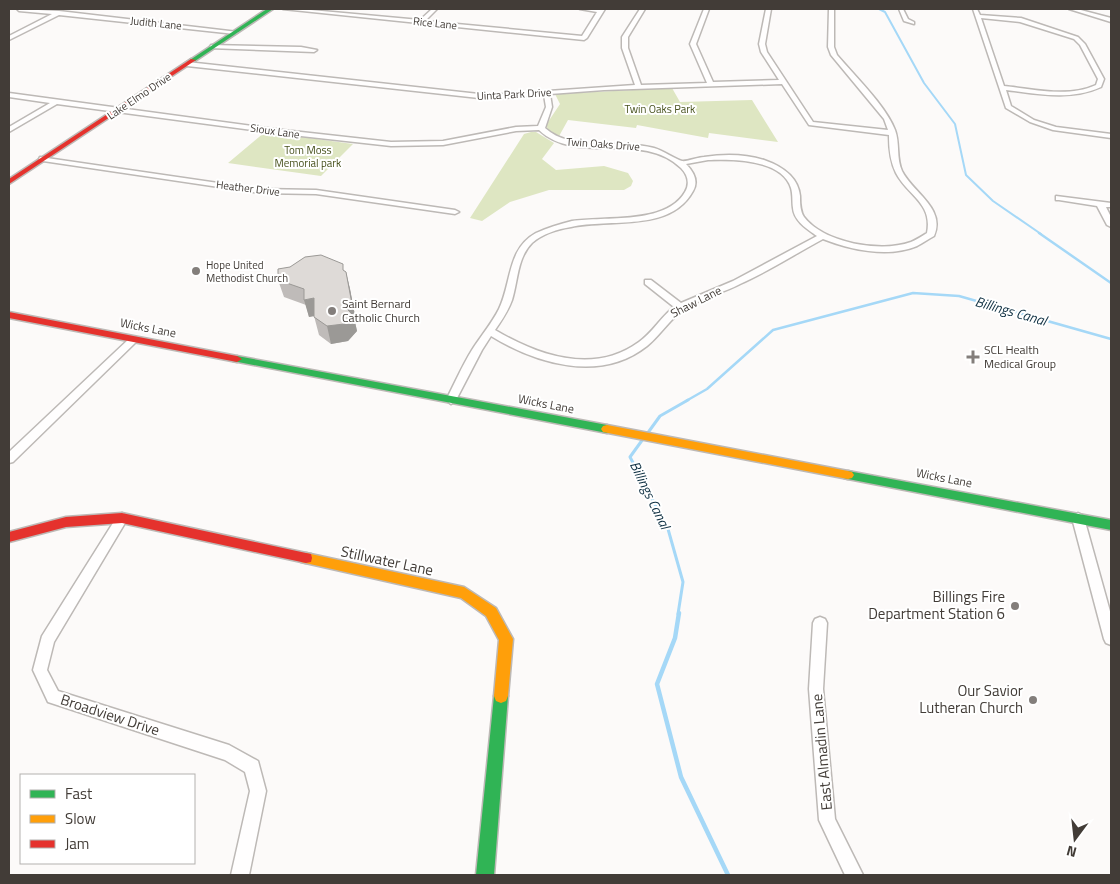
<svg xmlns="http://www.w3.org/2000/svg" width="1120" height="884" viewBox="0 0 1120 884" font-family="'Titillium Web',sans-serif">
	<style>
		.green { fill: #dee6c2 }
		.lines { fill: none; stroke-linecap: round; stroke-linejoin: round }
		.stream-far3 { stroke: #a5d8f7; stroke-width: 2 }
		.stream-far2 { stroke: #a5d8f7; stroke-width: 2.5 }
		.stream-far1 { stroke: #a5d8f7; stroke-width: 3 }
		.stream { stroke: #a5d8f7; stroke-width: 4.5 }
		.street-casing { stroke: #bdb9b6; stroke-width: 3 }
		.fast-casing { stroke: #bdb9b6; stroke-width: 3 }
		.slow-casing { stroke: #bdb9b6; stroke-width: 3 }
		.jam-casing { stroke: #bdb9b6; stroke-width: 3 }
		.street { fill: #fffefe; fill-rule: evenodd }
		.fast { fill: #30b455; fill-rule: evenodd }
		.slow { fill: #ff9f0a; fill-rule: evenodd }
		.jam { fill: #e5322d; fill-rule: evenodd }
		.wall { fill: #bfbbb9 }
		.shaded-wall { fill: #9b9996 }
		.building { fill: #dedad7; stroke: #9b9996 }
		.poi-dot { fill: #837e7b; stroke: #fff; stroke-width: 2 }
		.labels { text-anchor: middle; stroke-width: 4; stroke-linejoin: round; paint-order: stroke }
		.far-street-label { font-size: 11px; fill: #423c37; stroke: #fff }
		.far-park-label { font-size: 11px; fill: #48521e; stroke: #fff }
		.far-poi-label { font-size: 11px; fill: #423c37; stroke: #fff; text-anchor: start }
		.street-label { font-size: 12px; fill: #423c37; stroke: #fff }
		.poi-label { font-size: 12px; fill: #423c37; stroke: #fff; text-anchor: start }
		.water-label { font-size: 14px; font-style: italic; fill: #0f3042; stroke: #fff }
		.near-street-label { font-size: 15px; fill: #423c37; stroke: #fff }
		.near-poi-label { font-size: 15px; fill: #423c37; stroke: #fff; text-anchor: end }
	</style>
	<rect width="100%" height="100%" fill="#fcfaf9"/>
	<path class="green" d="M672,88L680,102L752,100L778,142L709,133L708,138L637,125L636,128L568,120L558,138L549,132L546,125L560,104L555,94Z
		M265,132L353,144L321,176L228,163Z
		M531,132H536L554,143L542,159L556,170L604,166L628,173L633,181L631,186L624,190H549L510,202L482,221L470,218L524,134Z"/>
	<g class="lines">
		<path class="stream-far3" d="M879,9L885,12L924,83L955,124L966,175L993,201L1041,234"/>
		<path class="stream-far2" d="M1039,233L1111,283
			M686,401L707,389L773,330L913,293L959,296L1111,339"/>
		<path class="stream-far1" d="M647,434L660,416L688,400
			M643,439L630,457L668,529L683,582L678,614"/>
		<path class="stream" d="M679,613L675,638L657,684L681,777L728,875"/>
		<g class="street-casing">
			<path id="street" d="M17,9L59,11L238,32L235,34L59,15L9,40V36L52,14L19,11Z
				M283,9H300L420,20L432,9H437L425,21L582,36L597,12L580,9H605L587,38L584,40Z
				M640,9H645L628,37V48L641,85L707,83L690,44L704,9H709L696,44L713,82L779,80L761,52L759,44L766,9H771L765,44L767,52L813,122L888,130L884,119L831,55L828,47L829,9H834V47L837,55C854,75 886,106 895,130C900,143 896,158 902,171C913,193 946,208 934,236C928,239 923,243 917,246C888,258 851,250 823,239C795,254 769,271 740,284C723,293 704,297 688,307C671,316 662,334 647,346C600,383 537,364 491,336L482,350L456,400L451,404L446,400C455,383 462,366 472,350C481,336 492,323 499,309C512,282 507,249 536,233C547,228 560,224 572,221C605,216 666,225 685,192C690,184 688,175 681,168C642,130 577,166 539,130L516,131L443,145L391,146L274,133L57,104L9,132V127L50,103L9,97V93L274,129L391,142L443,141L516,127L538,126L546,107L544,95L488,99L187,66L184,64L187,62L488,95L635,85L622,48V37ZM782,84L809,125L889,135C889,148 890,161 896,173C908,196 933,203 927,233C922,236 916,240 911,242C881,253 824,243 804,217C800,211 800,203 800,196C798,176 781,166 764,160C745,154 724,154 704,157C698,157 687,162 682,161C677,160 662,150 654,148C620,139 571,152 545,128L552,107L550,94L604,90ZM708,160C732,159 782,159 791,188C793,195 792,201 793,208C794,221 807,229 817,236L733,281L681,303L651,280H645V284L674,307C661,317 653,332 639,342C594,375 539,356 495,330C502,320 508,311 512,300C518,281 517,258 532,243C542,234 558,229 571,227C610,218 670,233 693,191C699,181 693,171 686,164Z
				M899,9H903L908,19L914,22V24L904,21Z
				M973,9H977L980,15L1021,18L1078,37L1085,44L1104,79L1101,87C1070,101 1038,94 1006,90L1011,106L1034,120L1056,127L1111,134V138L1053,130L1030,122L1006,108ZM981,18L1020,22L1074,39L1080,45L1098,79L1096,85C1067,98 1035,89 1004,86Z
				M1069,9H1077L1111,18V22Z
				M211,45L301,47L317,50L314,52L209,48Z
				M40,157L259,189L316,190L455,210L459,212L455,214L316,194L259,193L43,161L39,159Z
				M1056,196L1111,203V207H1106L1111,217V227L1107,225L1097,206L1059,200H1056Z
				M133,337L136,338L138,340L136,342L13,462L9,463V452L130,338Z
				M122,513L126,515L128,518L54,642L47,670L58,691L229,745L258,761L266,791L249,875H231L250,791L245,772L225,760L48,702L33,670L42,636L118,515Z
				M1078,513L1082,515L1084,518L1111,615V645L1106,643L1104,639L1072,518L1074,515Z
				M820,617L825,619L827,623L823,689L835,819L863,875H845L819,820L809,689L813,623L815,619Z"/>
		</g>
		<g class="fast-casing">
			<path id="fast" d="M267,9H273L195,61L190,60Z
				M237,356L607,425L613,429L607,433L233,361L232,359Z
				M848,471L1111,520V530L848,479L844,478L842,475L844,472Z
				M501,689L506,691L508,696L494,875H476L494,696L496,691Z"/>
		</g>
		<g class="slow-casing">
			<path id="slow" d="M607,425L848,471L852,472L854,475L852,478L848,479L603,432L601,429L603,426Z
				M306,553L464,587L496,608L513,639L508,696L506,701L501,703L496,701L494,696L499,640L486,616L461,598L301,562L300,558L301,554Z"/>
		</g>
		<g class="jam-casing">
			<path id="jam" d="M191,59L196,60L9,184V179Z
				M9,312L237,356L242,359L237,362L9,318Z
				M122,513L306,553L311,554L312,558L311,562L306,563L122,523L66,527L9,542V532L66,517Z"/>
		</g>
		<use href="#street" class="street"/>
		<use href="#fast" class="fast"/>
		<use href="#slow" class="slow"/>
		<use href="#jam" class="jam"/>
	</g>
	<path class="wall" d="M290,267L345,271L350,289L356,321L355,322L357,331L348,341L331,344L319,335L314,316L309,317L306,305L284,297L278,280Z"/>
	<path class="shaded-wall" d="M346,272L350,289L356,321L355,322L357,331L348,341L331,344L327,326L345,307Z
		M314,298L319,315L309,317L304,300Z"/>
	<path class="building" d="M321,255L343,264V270L346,272L352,304L345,307L352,314L344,324L327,326L314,317V298L304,300V289L278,280V269L290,267L305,257Z"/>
	<g class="poi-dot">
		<circle cx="196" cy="271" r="5"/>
		<circle cx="332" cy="311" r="5"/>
		<path d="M970.5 349.5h5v5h5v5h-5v5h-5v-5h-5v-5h5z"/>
		<circle cx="1015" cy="606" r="5"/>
		<circle cx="1033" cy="700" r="5"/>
	</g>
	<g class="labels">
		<g class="far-street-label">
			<text transform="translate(156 23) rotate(6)" y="4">Judith Lane</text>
			<text transform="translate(435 23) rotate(6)" y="4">Rice Lane</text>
			<text transform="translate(514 94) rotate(-3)" y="4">Uinta Park Drive</text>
			<text transform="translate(139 96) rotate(-34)" y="4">Lake Elmo Drive</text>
			<text transform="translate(275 131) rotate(8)" y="4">Sioux Lane</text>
			<text transform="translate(603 144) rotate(4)" y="4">Twin Oaks Drive</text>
			<text transform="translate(248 188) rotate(7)" y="4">Heather Drive</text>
		</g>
		<g class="far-park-label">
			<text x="660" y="113">Twin Oaks Park</text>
			<text x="308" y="154">Tom Moss<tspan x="308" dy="13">Memorial park</tspan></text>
		</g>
		<g class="far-poi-label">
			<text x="206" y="269">Hope United<tspan x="206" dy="13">Methodist Church</tspan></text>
		</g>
		<g class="street-label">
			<text transform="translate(696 302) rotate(-27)" y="4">Shaw Lane</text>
			<text transform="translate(148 328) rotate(11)" y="4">Wicks Lane</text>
			<text transform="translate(546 404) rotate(11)" y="4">Wicks Lane</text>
			<text transform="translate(944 478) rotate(11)" y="4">Wicks Lane</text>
		</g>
		<g class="poi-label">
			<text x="342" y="308">Saint Bernard<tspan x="342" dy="14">Catholic Church</tspan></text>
			<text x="984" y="354">SCL Health<tspan x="984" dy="14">Medical Group</tspan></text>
		</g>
		<g class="water-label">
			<text transform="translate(1011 311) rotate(16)" y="5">Billings Canal</text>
			<text transform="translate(650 495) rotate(64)" y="5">Billings Canal</text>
		</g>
		<g class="near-street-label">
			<text transform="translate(387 561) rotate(12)" y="5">Stillwater Lane</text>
			<text transform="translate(110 715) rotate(18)" y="5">Broadview Drive</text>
			<text transform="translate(822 752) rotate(-95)" y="5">East Almadin Lane</text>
		</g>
		<g class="near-poi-label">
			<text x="1005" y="602">Billings Fire<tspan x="1005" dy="17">Department Station 6</tspan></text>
			<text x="1023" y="696">Our Savior<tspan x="1023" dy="17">Lutheran Church</tspan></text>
		</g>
	</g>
	<rect width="1120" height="884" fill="none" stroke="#423c37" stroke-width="20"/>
	<rect x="20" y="774" width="175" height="90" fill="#ffffff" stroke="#b3b1af"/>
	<rect x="30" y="790" width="25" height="8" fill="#30b455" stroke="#b3b1af"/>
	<text x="65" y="799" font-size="15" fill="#423c37">Fast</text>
	<rect x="30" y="815" width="25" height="8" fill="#ff9f0a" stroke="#b3b1af"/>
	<text x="65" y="824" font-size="15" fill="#423c37">Slow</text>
	<rect x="30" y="840" width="25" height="8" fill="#e5322d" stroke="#b3b1af"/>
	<text x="65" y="849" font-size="15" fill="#423c37">Jam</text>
	<g transform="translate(1075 839) rotate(195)" stroke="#ffffff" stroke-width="4" paint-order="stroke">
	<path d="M0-4L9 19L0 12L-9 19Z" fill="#423c37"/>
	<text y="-8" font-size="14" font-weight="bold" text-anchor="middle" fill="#423c37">N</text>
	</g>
</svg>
